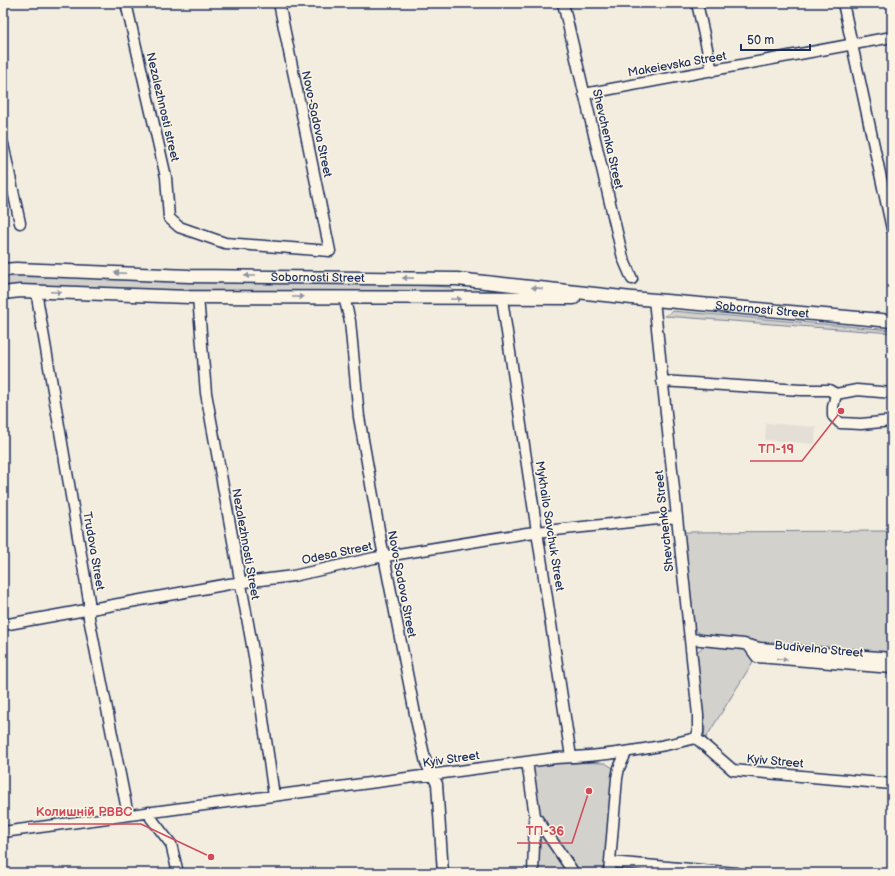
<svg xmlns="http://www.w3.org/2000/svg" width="895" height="876" viewBox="0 0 895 876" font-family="'Balsamiq Sans',sans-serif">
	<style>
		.built { fill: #e3dfd6 }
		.green { fill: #d3d1cc; stroke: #778095 }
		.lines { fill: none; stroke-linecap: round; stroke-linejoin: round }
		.minor-casing { stroke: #1b2f5e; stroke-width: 13 }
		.major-casing { stroke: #1b2f5e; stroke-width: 15 }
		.minor { stroke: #fcf5e5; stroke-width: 10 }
		.major { stroke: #fcf5e5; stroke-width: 12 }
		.oneway { fill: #8c92a2 }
		.labels { text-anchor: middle; stroke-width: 3; stroke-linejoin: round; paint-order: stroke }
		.street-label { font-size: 12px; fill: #1b2f5e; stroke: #fcf5e5 }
		.leader { fill: none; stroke: #d1495b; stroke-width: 1.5 }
		.callout-dot { fill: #d1495b; stroke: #fcf5e5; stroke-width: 1.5 }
		.callout-label { font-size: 13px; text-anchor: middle; font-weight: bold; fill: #d1495b; stroke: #fcf5e5; stroke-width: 3; stroke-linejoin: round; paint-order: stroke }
	</style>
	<rect width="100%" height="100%" fill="#f3ede0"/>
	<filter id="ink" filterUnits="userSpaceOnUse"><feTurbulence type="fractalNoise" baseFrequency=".025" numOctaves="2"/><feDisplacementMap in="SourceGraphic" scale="8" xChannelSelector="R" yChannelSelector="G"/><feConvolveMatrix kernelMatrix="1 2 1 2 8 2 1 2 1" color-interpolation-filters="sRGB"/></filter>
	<g filter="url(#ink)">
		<path class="built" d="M766,423L816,427L815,444L765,440Z"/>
		<path class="green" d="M19,274L344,281L449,287L454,291L450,295L344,291L190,292L3,287V275Z
			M672,311L892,330V333L665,316Z
			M889,453H892V654L755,643L705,636L694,630L684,532L889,531Z
			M705,645L745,648L754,660L704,741L705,726L696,653Z
			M557,762L605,763L613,768L605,873H535L532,765Z"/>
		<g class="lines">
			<g class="minor-casing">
				<path id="minor" d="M126,3L166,177L169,218L179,227L225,243L330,251L279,3
					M563,3L623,258L632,279
					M697,3L712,71
					M843,3L892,229
					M584,94L892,37
					M3,144L20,223
					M36,291L89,601V618L128,815
					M198,297L206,393L254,656L274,796
					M344,297L350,321L359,417L381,541L417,724L426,763L437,784L443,873
					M502,299L571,757
					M654,300L698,715V732L696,738
					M662,381L801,390H829L836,394L857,390L892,393
					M836,394L833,407V416L840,423L861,424L892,421
					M3,625L229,584L293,576L374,558L527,533L677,517
					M690,639L744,644L760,648L892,658
					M749,646L757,657L892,668
					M527,762L535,816L533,873
					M149,812L151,818L171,844L178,873
					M535,816L574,873
					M3,832L556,758C604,756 649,750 696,738L733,770L892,784
					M610,862L737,873
					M609,873L617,778L619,768L626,753"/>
			</g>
			<g class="major-casing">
				<g id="major">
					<path id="s1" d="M3,270L16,269L189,276L457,279L632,298L892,321"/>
					<path d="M3,293L20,291L189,297L574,298"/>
				</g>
			</g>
			<use href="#minor" class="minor"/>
			<use href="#major" class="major"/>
		</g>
		<defs><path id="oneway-solid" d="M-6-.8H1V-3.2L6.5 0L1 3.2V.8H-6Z"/></defs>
		<g class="oneway">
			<use href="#oneway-solid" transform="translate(120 273) rotate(-178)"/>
			<use href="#oneway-solid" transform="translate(250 276) rotate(-180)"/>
			<use href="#oneway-solid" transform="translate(408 278) rotate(-179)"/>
			<use href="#oneway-solid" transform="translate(537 288) rotate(-174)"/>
			<use href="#oneway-solid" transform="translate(56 292) rotate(2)"/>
			<use href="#oneway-solid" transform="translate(298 297)"/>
			<use href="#oneway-solid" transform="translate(456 299)"/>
			<use href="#oneway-solid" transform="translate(782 659) rotate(5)"/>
		</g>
	</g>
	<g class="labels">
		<g class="street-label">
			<text transform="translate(677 64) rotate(-10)" y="4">Makeievska Street</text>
			<text transform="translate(163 107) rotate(77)" y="4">Nezalezhnosti street</text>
			<text transform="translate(317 124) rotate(78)" y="4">Novo-Sadova Street</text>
			<text transform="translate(608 139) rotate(77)" y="4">Shevchenka Street</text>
			<text dy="4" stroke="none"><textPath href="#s1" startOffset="315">Sobornosti Street</textPath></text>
			<text dy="4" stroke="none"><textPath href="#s1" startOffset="761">Sobornosti Street</textPath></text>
			<text transform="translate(664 521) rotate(-96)" y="4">Shevchenko Street</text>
			<text transform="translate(550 526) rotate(81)" y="4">Mykhailo Savchuk Street</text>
			<text transform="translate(246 544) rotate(80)" y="4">Nezalezhnosti Street</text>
			<text transform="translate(94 551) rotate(80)" y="4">Trudova Street</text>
			<text transform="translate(337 553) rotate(-12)" y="4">Odesa Street</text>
			<text transform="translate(402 584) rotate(79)" y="4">Novo-Sadova Street</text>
			<text transform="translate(819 649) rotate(5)" y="4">Budivelna Street</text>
			<text transform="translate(451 759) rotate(-8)" y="4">Kyiv Street</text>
			<text transform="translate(775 761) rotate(5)" y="4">Kyiv Street</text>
		</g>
	</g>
	<path class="leader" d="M841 411L802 461H750M211 857L141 824H28M589 791L572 843H517"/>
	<g class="callout-dot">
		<circle cx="841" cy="411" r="4"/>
		<circle cx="211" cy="857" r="4"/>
		<circle cx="589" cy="791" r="4"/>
	</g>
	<g class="callout-label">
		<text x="776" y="453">ТП-19</text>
		<text x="84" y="816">Колишній РВВС</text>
		<text x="545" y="835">ТП-36</text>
	</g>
	<rect width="895" height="876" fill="none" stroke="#fcf5e5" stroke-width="16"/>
	<rect x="8" y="8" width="879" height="860" fill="none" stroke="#1b2f5e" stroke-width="1.5" filter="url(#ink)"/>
	<path d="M741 44v6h69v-6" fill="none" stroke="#1b2f5e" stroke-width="2"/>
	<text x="747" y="44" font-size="12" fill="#1b2f5e" stroke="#fcf5e5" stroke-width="3" paint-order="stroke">50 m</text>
</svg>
